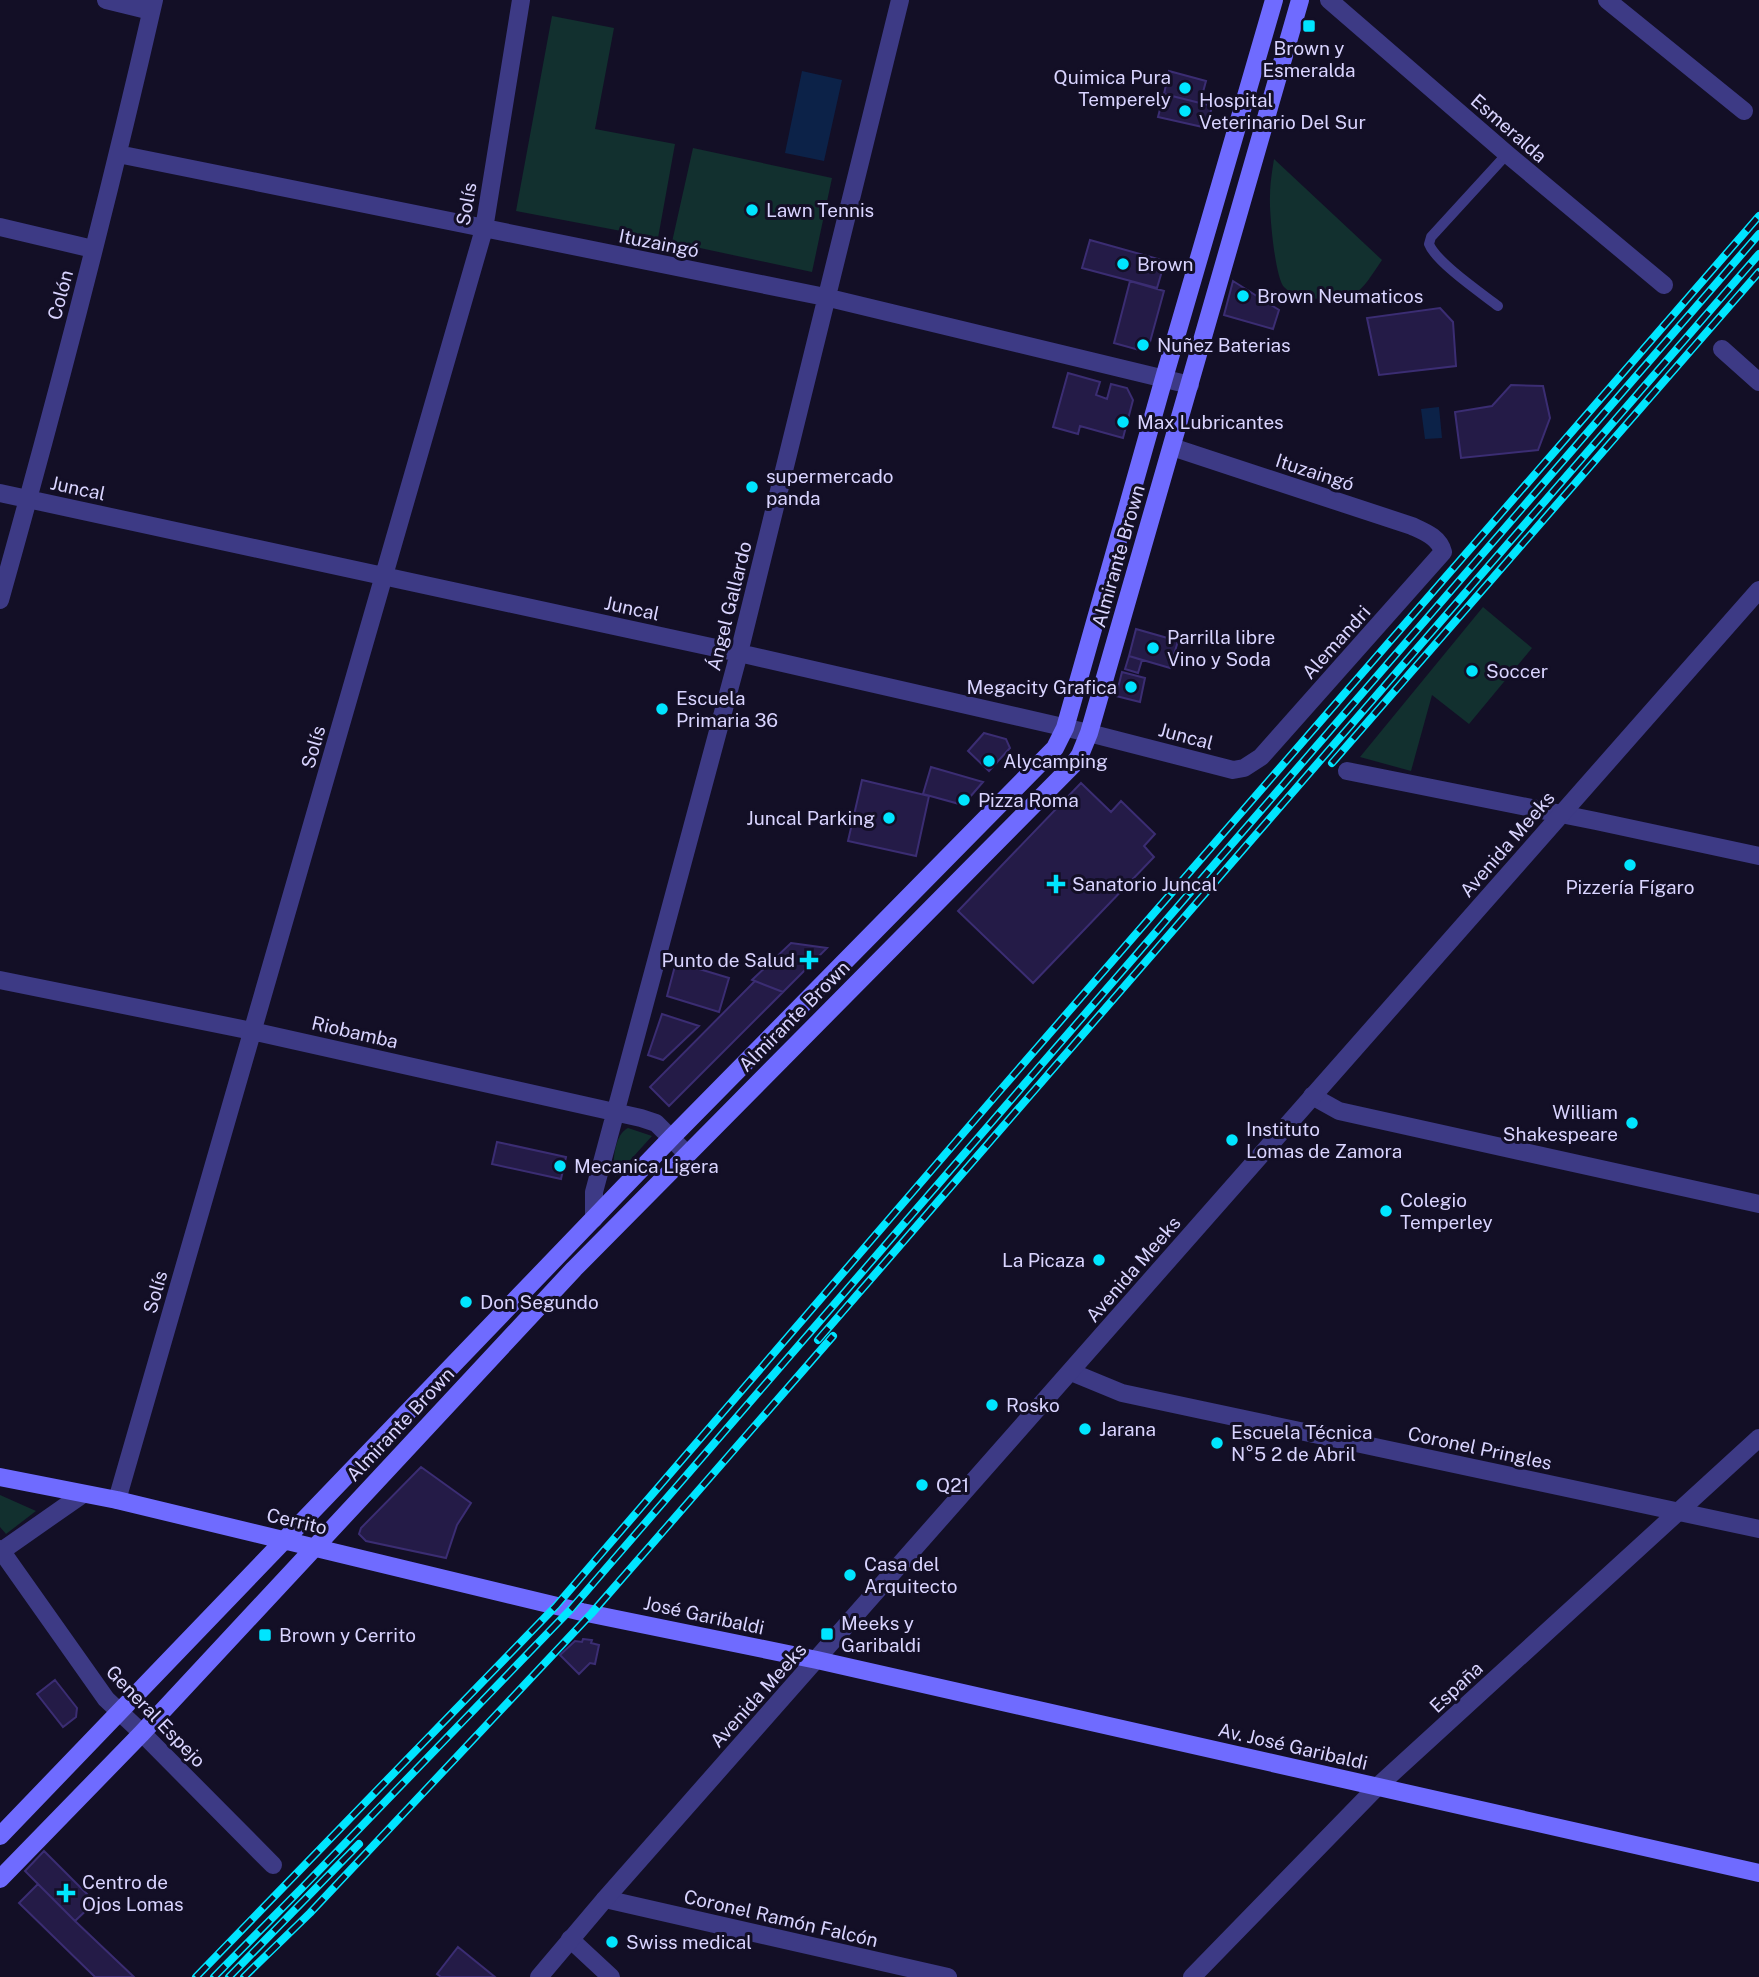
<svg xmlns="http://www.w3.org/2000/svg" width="1759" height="1977" viewBox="0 0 1759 1977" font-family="'Public Sans',sans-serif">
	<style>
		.green { fill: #12302f }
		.water { fill: #0c2248 }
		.building { fill: #241b47; stroke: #3b2d73; stroke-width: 2 }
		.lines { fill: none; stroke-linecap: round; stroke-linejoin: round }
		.service { stroke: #3d3a85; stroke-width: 10 }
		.minor { stroke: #3d3a85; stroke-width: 18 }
		.tertiary { stroke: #3d3a85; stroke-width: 18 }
		.secondary { stroke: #6f6bff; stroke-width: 18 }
		.rail-casing { stroke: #00e5ff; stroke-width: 8 }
		.rail { stroke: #130f26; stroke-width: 5; stroke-dasharray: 16; stroke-linecap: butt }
		.poi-dot { fill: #00e5ff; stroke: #130f26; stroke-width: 2.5 }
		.labels { text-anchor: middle; stroke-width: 6; stroke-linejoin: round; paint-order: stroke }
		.poi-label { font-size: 19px; fill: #d9d4ff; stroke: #130f26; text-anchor: start }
		.street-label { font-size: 19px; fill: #d9d4ff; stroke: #130f26 }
	</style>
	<rect width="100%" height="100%" fill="#130f26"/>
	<path class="green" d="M552,16L614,28L595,129L675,144L658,238L516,211Z
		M693,148L832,178L812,272L672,242Z
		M1274,159L1382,260C1363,288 1356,304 1319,299C1307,298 1292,296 1284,287C1275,278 1269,211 1270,196C1270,184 1272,171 1274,159Z
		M1483,607L1532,648L1469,724L1432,695L1411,771L1360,757Z
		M628,1128L652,1136L615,1177C612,1163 614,1135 628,1128Z
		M0,1495L36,1511L6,1534L0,1527Z"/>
	<path class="water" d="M802,71L842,80L824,161L785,153Z
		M1439,407L1442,438L1425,439L1421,409Z"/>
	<path class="building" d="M1169,71L1206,81L1200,103L1164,94Z
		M1164,94L1212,106L1207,128L1158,117Z
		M1090,240L1165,261L1157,288L1082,268Z
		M1130,281L1164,291L1150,342L1139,350L1114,343Z
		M1233,281L1279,310L1273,329L1224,315Z
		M1440,308L1453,322L1456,366L1379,375L1367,318Z
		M1068,373L1100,382L1096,395L1107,399L1111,384L1127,388L1133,400L1123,438L1080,426L1078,434L1053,427Z
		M1511,385L1543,386L1550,418L1538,450L1461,458L1455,412L1492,406Z
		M1136,629L1178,641L1170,668L1129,656Z
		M1129,656L1142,660L1138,673L1125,669Z
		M1122,672L1145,678L1140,702L1116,696Z
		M984,733L1006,739L1010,748L989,771L968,751Z
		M931,767L983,782L963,805L923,794Z
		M862,780L929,796L916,856L848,841Z
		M1081,783L1111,812L1121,801L1155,834L1144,846L1154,857L1033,983L958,911Z
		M791,943L827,948L783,992L752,980Z
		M676,962L729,978L719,1012L667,996Z
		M755,981L783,992L669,1106L650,1087Z
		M662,1014L699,1026L663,1060L648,1055Z
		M497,1142L566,1157L561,1179L492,1164Z
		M421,1467L471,1503L457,1525L446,1558L366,1541L359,1534L361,1528Z
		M583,1639L592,1640L591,1643L599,1645L595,1664L590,1663L579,1674L560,1655L575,1641L582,1642Z
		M55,1680L77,1708L76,1717L63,1727L37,1694Z
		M44,1851L95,1902L75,1921L25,1871Z
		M38,1884L75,1921L134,1977H95L19,1903Z
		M458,1947L495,1977H441L437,1974Z"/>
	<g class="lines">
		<path class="service" d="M1498,306C1481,293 1436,262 1429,244L1431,237L1507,154"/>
		<path class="minor" d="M106,0L151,11
			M1329,0L1507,154L1664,285
			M1607,0L1744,111
			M118,154L825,297L1190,385
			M0,227L93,249
			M1722,349L1759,382
			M0,493L739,653L1089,733L1233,770L1244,768L1261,757L1443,552C1439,537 1425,532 1412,526L1172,447
			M0,600C56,401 108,201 154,0
			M1347,771L1596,821L1759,856
			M0,980L252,1031L641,1118L656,1123L687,1154
			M1312,1096L1339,1111L1759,1204
			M594,1219V1192L739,653L900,0
			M1071,1372L1122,1393L1759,1529
			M117,1500L484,229L521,0
			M0,1549L106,1699L142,1733L273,1865
			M0,1552L83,1494
			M605,1899L948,1977
			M570,1939L611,1977
			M1192,1977L1377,1787L1759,1438"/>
		<path class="tertiary" d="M539,1977L605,1899L1759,590"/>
		<path class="secondary" d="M0,1477L117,1500L582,1612L817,1660L1759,1873
			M0,1836L672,1137L1055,748L1065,728L1164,378L1274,0
			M0,1879L142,1733L574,1269L1073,765L1080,755L1089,733L1300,0"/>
		<g class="rail-casing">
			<path id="rail" d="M1332,763L1759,272
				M818,1340L1759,254
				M196,1977L556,1606L997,1094L1759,216
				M214,1977L302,1888L571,1609L1759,234
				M229,1977L359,1844
				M244,1977L310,1913L591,1614L833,1336"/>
		</g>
		<use href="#rail" class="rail"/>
	</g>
	<g class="poi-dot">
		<rect x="1302" y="19" width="14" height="14" rx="3.5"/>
		<circle cx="1185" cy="88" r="7"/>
		<circle cx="1185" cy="111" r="7"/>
		<circle cx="752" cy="210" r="7"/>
		<circle cx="1123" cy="264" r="7"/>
		<circle cx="1243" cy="296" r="7"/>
		<circle cx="1143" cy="345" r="7"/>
		<circle cx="1123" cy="422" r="7"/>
		<circle cx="752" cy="487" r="7"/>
		<circle cx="1153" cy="648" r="7"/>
		<circle cx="1472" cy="671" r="7"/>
		<circle cx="1131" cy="687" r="7"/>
		<circle cx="662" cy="709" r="7"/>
		<circle cx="989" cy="761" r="7"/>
		<circle cx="964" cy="800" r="7"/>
		<circle cx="889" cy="818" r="7"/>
		<circle cx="1630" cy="865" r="7"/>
		<path d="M1052.5 873.5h7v7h7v7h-7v7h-7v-7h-7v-7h7z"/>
		<path d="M805.5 949.5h7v7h7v7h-7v7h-7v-7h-7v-7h7z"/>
		<circle cx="1632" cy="1123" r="7"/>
		<circle cx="1232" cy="1140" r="7"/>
		<circle cx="560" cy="1166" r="7"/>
		<circle cx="1386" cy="1211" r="7"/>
		<circle cx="1099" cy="1260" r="7"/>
		<circle cx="466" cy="1302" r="7"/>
		<circle cx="992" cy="1405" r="7"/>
		<circle cx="1085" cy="1429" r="7"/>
		<circle cx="1217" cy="1443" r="7"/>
		<circle cx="922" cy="1485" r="7"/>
		<circle cx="850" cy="1575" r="7"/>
		<rect x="820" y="1627" width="14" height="14" rx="3.5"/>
		<rect x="258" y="1628" width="14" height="14" rx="3.5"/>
		<path d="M62.5 1882.5h7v7h7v7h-7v7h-7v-7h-7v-7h7z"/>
		<circle cx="612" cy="1942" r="7"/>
	</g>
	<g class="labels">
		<g class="poi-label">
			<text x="1309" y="55" text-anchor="middle">Brown y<tspan x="1309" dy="22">Esmeralda</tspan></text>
			<text x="1171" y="84" text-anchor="end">Quimica Pura<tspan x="1171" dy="22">Temperely</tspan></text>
			<text x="1199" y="107">Hospital<tspan x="1199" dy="22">Veterinario Del Sur</tspan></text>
			<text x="766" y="217">Lawn Tennis</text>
			<text x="1137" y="271">Brown</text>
			<text x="1257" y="303">Brown Neumaticos</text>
			<text x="1157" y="352">Nuñez Baterias</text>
			<text x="1137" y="429">Max Lubricantes</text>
			<text x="766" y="483">supermercado<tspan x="766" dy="22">panda</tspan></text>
			<text x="1167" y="644">Parrilla libre<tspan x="1167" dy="22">Vino y Soda</tspan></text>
			<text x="1486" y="678">Soccer</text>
			<text x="1117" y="694" text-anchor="end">Megacity Grafica</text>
			<text x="676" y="705">Escuela<tspan x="676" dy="22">Primaria 36</tspan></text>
			<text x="1003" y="768">Alycamping</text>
			<text x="978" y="807">Pizza Roma</text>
			<text x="875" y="825" text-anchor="end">Juncal Parking</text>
			<text x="1072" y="891">Sanatorio Juncal</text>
			<text x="1630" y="894" text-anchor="middle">Pizzería Fígaro</text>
			<text x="795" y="967" text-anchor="end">Punto de Salud</text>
			<text x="1618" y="1119" text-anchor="end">William<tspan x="1618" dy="22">Shakespeare</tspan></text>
			<text x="1246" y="1136">Instituto<tspan x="1246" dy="22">Lomas de Zamora</tspan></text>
			<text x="574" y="1173">Mecanica Ligera</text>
			<text x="1400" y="1207">Colegio<tspan x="1400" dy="22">Temperley</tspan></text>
			<text x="1085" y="1267" text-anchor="end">La Picaza</text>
			<text x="480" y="1309">Don Segundo</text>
			<text x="1006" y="1412">Rosko</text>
			<text x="1099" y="1436">Jarana</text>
			<text x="1231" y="1439">Escuela Técnica<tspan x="1231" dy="22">N°5 2 de Abril</tspan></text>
			<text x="936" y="1492">Q21</text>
			<text x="864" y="1571">Casa del<tspan x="864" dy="22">Arquitecto</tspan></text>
			<text x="841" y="1630">Meeks y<tspan x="841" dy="22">Garibaldi</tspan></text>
			<text x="279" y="1642">Brown y Cerrito</text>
			<text x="82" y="1889">Centro de<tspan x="82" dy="22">Ojos Lomas</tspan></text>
			<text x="626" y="1949">Swiss medical</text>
		</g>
		<g class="street-label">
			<text transform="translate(1509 128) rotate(41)" y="7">Esmeralda</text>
			<text transform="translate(466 204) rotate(-80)" y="7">Solís</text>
			<text transform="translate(659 243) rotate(11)" y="7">Ituzaingó</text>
			<text transform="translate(60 295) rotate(-75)" y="7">Colón</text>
			<text transform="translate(1315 472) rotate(18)" y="7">Ituzaingó</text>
			<text transform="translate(78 488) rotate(12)" y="7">Juncal</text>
			<text transform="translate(1118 556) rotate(-74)" y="7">Almirante Brown</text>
			<text transform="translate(729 606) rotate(-76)" y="7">Ángel Gallardo</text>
			<text transform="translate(632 608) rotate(12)" y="7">Juncal</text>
			<text transform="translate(1336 642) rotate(-48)" y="7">Alemandri</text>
			<text transform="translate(1186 736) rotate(15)" y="7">Juncal</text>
			<text transform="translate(313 747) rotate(-74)" y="7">Solís</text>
			<text transform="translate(1507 844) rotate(-49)" y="7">Avenida Meeks</text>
			<text transform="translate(794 1016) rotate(-45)" y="7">Almirante Brown</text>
			<text transform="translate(355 1032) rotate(13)" y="7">Riobamba</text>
			<text transform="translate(1133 1269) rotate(-49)" y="7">Avenida Meeks</text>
			<text transform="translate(155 1292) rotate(-74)" y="7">Solís</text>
			<text transform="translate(400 1424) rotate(-47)" y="7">Almirante Brown</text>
			<text transform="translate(1480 1448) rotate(12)" y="7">Coronel Pringles</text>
			<text transform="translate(297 1521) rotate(13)" y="7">Cerrito</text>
			<text transform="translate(704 1615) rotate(12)" y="7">José Garibaldi</text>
			<text transform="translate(1456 1687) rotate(-43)" y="7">España</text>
			<text transform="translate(758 1695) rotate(-48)" y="7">Avenida Meeks</text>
			<text transform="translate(156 1716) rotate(46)" y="7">General Espejo</text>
			<text transform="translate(1293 1746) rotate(13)" y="7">Av. José Garibaldi</text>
			<text transform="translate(781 1918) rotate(13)" y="7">Coronel Ramón Falcón</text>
		</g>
	</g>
</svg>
